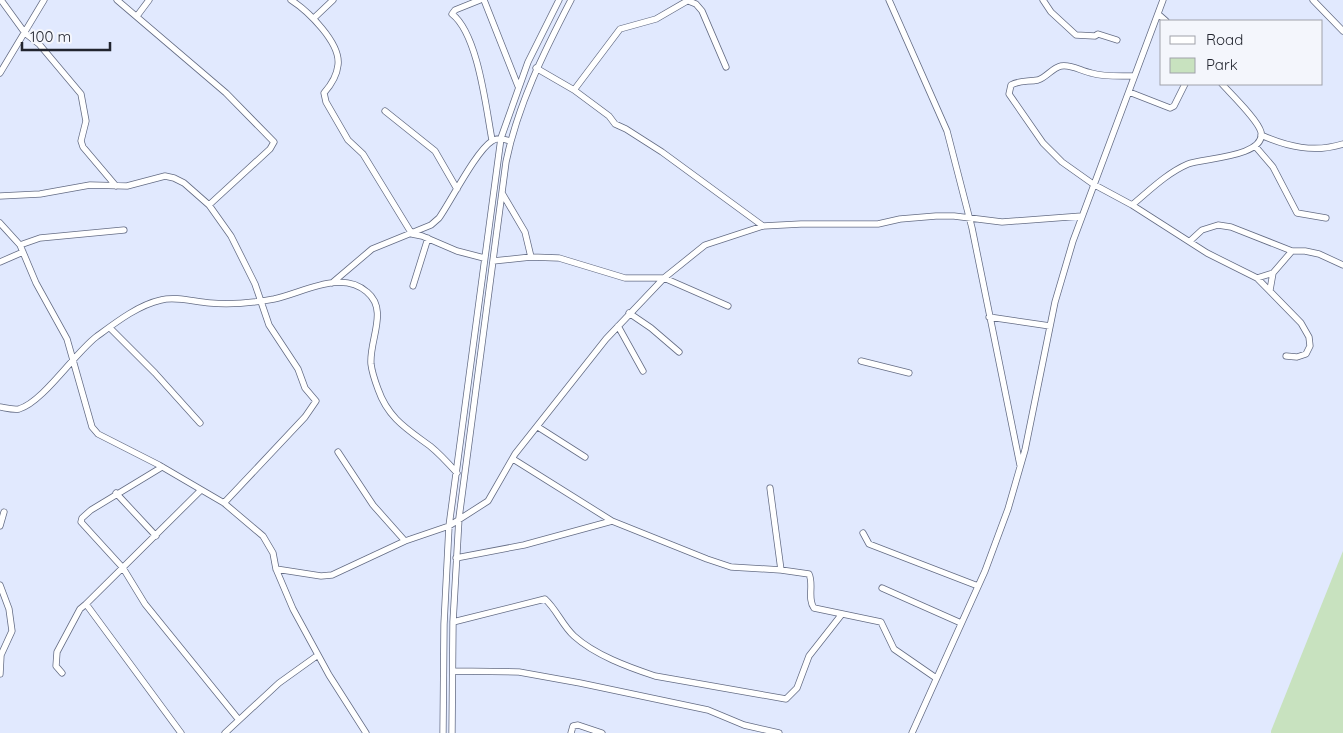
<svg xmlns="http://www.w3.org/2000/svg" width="1343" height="733" viewBox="0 0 1343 733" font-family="Quicksand,sans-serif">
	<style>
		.green { fill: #c8e2bf }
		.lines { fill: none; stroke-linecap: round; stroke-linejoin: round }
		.minor-casing { stroke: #646c84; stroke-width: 7 }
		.minor { stroke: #fff; stroke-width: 5.5 }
	</style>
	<rect width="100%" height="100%" fill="#e1e9fe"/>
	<path class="green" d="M1343,551V733H1271V731Z"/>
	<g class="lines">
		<g class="minor-casing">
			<path id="minor" d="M1,0L25,33L39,44L81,94L86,121L81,141L83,147L116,186
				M117,0L226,93L274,142L270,149L209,205
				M291,0C308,11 341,43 338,65C337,75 331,85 324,93L326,102L348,140L363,154L412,234L422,236L457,251L484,258
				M480,0L455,10L452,14C478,34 486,108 492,140
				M484,0L518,86
				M686,0L696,4L702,11L726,67
				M889,0L947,131L972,228L1020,465
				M1043,0L1051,12L1076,35L1095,36L1098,34L1117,40
				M1313,0L1343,31
				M1158,14L1166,21
				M137,16L149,0
				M314,18L333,0
				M536,68L574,90L609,116L615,124L626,129L662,152L763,226
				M0,73L44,0
				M1134,76C1120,76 1104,77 1091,73C1081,71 1071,64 1061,66C1052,68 1047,77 1038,80C1028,82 1020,80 1011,85L1009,94L1043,143L1062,162L1093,184L1132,205L1207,253L1257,278L1301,323L1309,337L1310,346L1306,354L1297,357L1286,356
				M574,90L620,29L656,19L687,1
				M1129,92L1170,108L1174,106L1185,84
				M385,111L435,151L457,189
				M1261,135C1288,147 1314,153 1343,144
				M1255,146L1273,167L1297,213L1326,218
				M502,193L525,232L531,257
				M0,196L40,194L90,185L127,186L165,176L174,178L184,183L209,205L231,236L255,284L269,325L298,369L305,388L316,401L305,417L224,503
				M1132,205C1150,190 1167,173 1188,164C1203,158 1266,157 1261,132C1258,120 1231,94 1222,84
				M0,223L20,245L36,283L67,339L92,427L98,434L159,465L224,503L263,536L273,553L276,569L293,609L329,675L366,733
				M1190,241L1202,230L1218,225L1231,227L1292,251H1305L1319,254L1343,265
				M20,245L40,238L124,230
				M493,261L531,257L559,258L625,278H664L728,306
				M0,262L23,252
				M1257,278L1273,273L1292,251
				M332,283L372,249L431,225L439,218C451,201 476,151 492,141C497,137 504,139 510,141
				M413,286L428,238
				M1270,290L1273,273
				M629,313L651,328L679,352
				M989,317L1050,326
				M618,326L643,371
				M110,328L155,373L200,423
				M861,361L909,373
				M0,407C6,408 13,410 19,409C43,402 74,354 96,337C115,323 138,305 161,300C176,296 195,302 210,303C232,305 252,303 274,299C303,293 341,269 367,292C389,310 369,340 371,364C372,372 375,381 378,389C388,418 407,429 430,446C440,454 449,464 457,473
				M538,427L585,457
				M338,452L373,505L405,541
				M513,459L612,521L707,559L731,567L781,570L809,574C814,584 807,599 814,608L881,622L894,649L936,678
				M162,467L91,510L82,518L81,522L123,568L145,604L239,720
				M770,488L781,570
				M116,493L156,536
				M0,526L4,512
				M863,533L869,544L978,586
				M456,558L524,545L612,521
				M276,569L321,576L332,575L405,541L449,526L488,501L515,454L606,339L664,278L705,245L763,226L801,224H878L900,219L936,216H954L1002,222L1082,216
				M0,585L9,609L12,631L1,655L0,674
				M882,588L961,623
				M453,622L545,599C557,610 562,625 574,636C595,655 628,667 655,676L786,699L797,688L809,656L842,614
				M453,671L519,672L580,683L708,710L744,725L779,733
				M62,673L56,666L57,652L80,609L86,604
				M181,733L86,604L201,490
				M225,733L279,683L318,655
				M443,733L444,624L449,526L501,138L528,62L559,0
				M452,733L453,622L459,518L506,162C518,104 544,52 571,0
				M571,733L573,726L578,725L602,733
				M912,733L985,571L1008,509L1025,450L1055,302L1073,241L1163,0"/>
		</g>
		<use href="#minor" class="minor"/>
	</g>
	<rect x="1160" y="20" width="162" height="65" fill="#f4f6fc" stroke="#a0a2aa"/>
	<rect x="1170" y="36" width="25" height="8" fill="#ffffff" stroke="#a0a2aa"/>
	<text x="1206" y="45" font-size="15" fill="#21242e">Road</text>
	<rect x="1170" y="58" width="25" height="15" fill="#c8e2bf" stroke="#a0a2aa"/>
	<text x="1206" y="70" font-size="15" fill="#21242e">Park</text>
	<path d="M22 42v8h88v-8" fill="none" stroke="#21242e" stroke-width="2.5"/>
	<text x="30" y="42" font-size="15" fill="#21242e" stroke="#f4f6fc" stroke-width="4" paint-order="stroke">100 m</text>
</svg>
